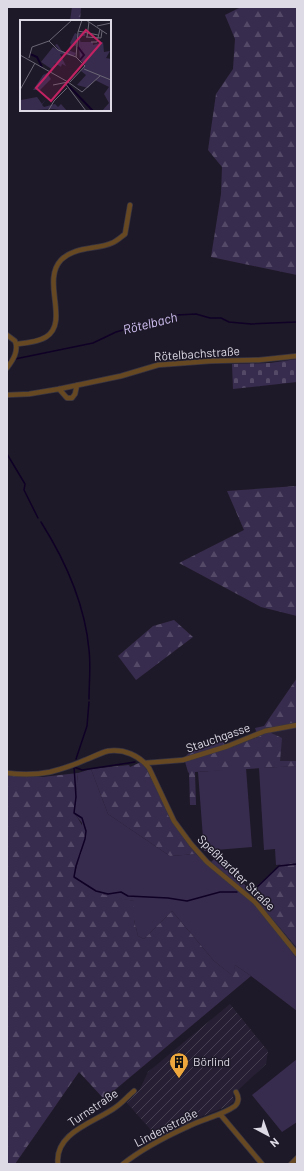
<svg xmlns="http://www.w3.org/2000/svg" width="304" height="1171" viewBox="0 0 304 1171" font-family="Barlow,sans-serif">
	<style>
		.built { fill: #272035 }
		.industrial { fill: url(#industrial-furrows) }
		.green { fill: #382c4e }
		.forest { fill: url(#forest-firs) }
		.cemetery { fill: url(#cemetery-stones) }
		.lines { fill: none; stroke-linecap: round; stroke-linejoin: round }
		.stream { stroke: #0f0026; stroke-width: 1.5 }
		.minor-casing { stroke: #393442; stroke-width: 6 }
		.minor { stroke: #664922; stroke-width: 4.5 }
		.labels { text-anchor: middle; stroke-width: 3; stroke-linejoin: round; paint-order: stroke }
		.street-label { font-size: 12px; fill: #dddae5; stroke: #1e1928 }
		.poi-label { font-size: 12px; fill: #dddae5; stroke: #1e1928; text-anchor: start }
		.water-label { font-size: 13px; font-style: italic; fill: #d5c5f8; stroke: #1e1928 }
		.inset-river { fill: none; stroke: #0f0026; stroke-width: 2 }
		.inset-road { fill: none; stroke: #6a6674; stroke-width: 1 }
		.view { fill: #c32262; fill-opacity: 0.15; stroke: #c32262; stroke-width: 2 }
		.inset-edge { fill: none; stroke: #dddae5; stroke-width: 2 }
	</style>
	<defs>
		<pattern id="industrial-furrows" width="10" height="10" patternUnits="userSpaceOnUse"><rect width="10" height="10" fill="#272035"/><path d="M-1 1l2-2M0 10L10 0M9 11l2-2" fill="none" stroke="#464052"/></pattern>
		<pattern id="forest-firs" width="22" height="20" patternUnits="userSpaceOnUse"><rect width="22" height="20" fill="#382c4e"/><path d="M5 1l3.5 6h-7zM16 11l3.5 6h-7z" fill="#544a67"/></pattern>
		<pattern id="cemetery-stones" width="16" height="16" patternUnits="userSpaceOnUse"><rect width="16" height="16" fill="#382c4e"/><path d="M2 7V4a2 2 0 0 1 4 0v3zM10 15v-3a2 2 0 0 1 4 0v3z" fill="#544a67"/></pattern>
	</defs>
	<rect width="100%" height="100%" fill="#1e1928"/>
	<path class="built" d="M297,726V761H279L271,733Z"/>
	<path class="industrial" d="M230,1004L268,1051L266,1064L236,1092L233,1096L234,1101L228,1106L200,1117L158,1138L127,1103L140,1089L148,1072Z"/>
	<path class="green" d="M297,766V863L276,865L275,849L264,850L259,768Z
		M246,768L252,847L204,851L198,772Z
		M91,769L108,814L170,856L196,854L249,898L263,914L297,959V1011L251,976L235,965L234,977L214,961L172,911L144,939L138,936L134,920V901L104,896L88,887L74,876L78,862L82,823L74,813L78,773Z
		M214,859L250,889L247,892L211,862Z
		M297,1059V1122L282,1132L252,1095Z"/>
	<path class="forest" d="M72,7H81L80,21H70Z
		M241,7H297V275L211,257L221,194L222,167L208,150L216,94L233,69L235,39L225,15Z
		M297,486V616L261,607L179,563L244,530L227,491Z
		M174,620L193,637L136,680L118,656L153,626Z
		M297,678V722L269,729L271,733L282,738L280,761H297V766L195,772L196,805H190L189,773L188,772L184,758L192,750H199L202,743L223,742L229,748L258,737L255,728L264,726Z
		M141,762C156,780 162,803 174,823C180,834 188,844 196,854L170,856L108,814L91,769L129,765L130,767Z
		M78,773L74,813C96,841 79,848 74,876L88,887L104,895L134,901V920L138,936L144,939L172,911L214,961L233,976L235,965L251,976L104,1099L79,1072L15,1164H7V775L42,777Z
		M297,863V948L253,896L256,887L281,864Z"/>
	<path class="cemetery" d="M297,359V382L233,389L232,364L270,363Z"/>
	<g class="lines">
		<path class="stream" d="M15,359L93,343L116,332L177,315L196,314L210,318H221L229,322L251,324L297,322
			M7,361L11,360
			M7,454L25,484L24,490L38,518
			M41,522C65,560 85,605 89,650C91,666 89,683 89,699
			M76,759L87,726L89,702
			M74,766L76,797L74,813L82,818L86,831L85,839L76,866L74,877L96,891L108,894L121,892L128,896L168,898L187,901L220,892H237
			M74,767L82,770L135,762
			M253,891L279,866L297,864"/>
		<g class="minor-casing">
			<path id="minor" d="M7,335L15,341C19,351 13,360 7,368
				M17,344C27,343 38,342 46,337C70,322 41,281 61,260C75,246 96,250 112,243C117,241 121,237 125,234L130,205
				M59,389L67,398H72L75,394L77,385
				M7,395L29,394L59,389L121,376L158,365L211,361L259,360L297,356
				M145,763L183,760L228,746L265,731L297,725
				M7,773C22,775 36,775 50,772C62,769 74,765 85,760C93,757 100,753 108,751C124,749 139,755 149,768L174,821L191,844L207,862L255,902L297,954
				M220,1114L262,1164
				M58,1164C54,1132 96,1122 116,1107C122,1103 128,1096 134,1091
				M123,1164C142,1149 165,1137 187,1127C202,1119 221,1116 235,1106C239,1102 239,1097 236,1092
				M291,1164L297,1158"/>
		</g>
		<use href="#minor" class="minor"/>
	</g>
	<defs>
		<g id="building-pin" transform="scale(1)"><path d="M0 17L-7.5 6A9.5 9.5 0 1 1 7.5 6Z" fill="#eea73d" stroke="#1e1928"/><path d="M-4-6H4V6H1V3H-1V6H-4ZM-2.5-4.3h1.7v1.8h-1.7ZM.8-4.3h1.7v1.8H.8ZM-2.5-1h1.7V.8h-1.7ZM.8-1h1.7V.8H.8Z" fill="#111"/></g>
	</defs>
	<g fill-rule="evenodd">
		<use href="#building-pin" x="179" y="1062"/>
	</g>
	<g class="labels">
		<g class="street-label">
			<text transform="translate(197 354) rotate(-4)" y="4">Rötelbachstraße</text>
			<text transform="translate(218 738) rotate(-19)" y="4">Stauchgasse</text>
			<text transform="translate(236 873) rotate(44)" y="4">Speßhardter Straße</text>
			<text transform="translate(93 1108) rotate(-34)" y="4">Turnstraße</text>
			<text transform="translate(166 1128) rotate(-27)" y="4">Lindenstraße</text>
		</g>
		<g class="poi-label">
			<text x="193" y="1066">Börlind</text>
		</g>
		<g class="water-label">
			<text transform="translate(150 323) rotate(-14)" y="5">Rötelbach</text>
		</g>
	</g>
	<g transform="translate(20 20)">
		<rect width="91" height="91" fill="#1e1928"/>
		<path d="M58,13H65V16H59L64,35L60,40Z" fill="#382c4e"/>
		<path d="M55,13L57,14L56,26L52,25L48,30L56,33L54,36L40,34L46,46L42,44L41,47L35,43L33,50L21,42L33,27L39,30L35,25L37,24L42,31L48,33V30L51,24L50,23ZM60,22H73V25L83,22L84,32L90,31L86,38L91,39V91H82L89,83L84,74L89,67L75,60L68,68L57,65L66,55L61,51L65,44L60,40L64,35ZM27,53L31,59L20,70H13L23,55ZM0,76L1,80L17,77L22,84L26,79L22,85L24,87L35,84L38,87L41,84L47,91L33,89L0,91Z" fill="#382c4e"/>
		<path class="inset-river" d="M58,27L64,35L60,40M10,34L17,37L22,47M47,64L73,91"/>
		<path class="inset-road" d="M66,0L87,14M77,6L91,3M58,11L78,15M66,17L81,18L82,11M67,17L69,2M29,21L38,30L56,37M71,22H77L80,9M0,35L48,62M9,38L12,27L29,21L52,0M64,49L91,60M50,62L65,46L56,37L58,12L62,0M45,63L66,91M33,65L48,62L62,72L80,56M0,70L15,43M28,91L34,81L47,68"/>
		<path class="view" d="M66,10L81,23L31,81L16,68Z"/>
		<rect width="91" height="91" class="inset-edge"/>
	</g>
	<rect width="304" height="1171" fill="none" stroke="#dddae5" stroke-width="16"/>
	<g transform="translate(268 1135) rotate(139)" stroke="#1e1928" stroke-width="3" paint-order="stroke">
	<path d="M0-3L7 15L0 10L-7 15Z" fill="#dddae5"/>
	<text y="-6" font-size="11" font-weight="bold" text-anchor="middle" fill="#dddae5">N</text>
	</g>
</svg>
